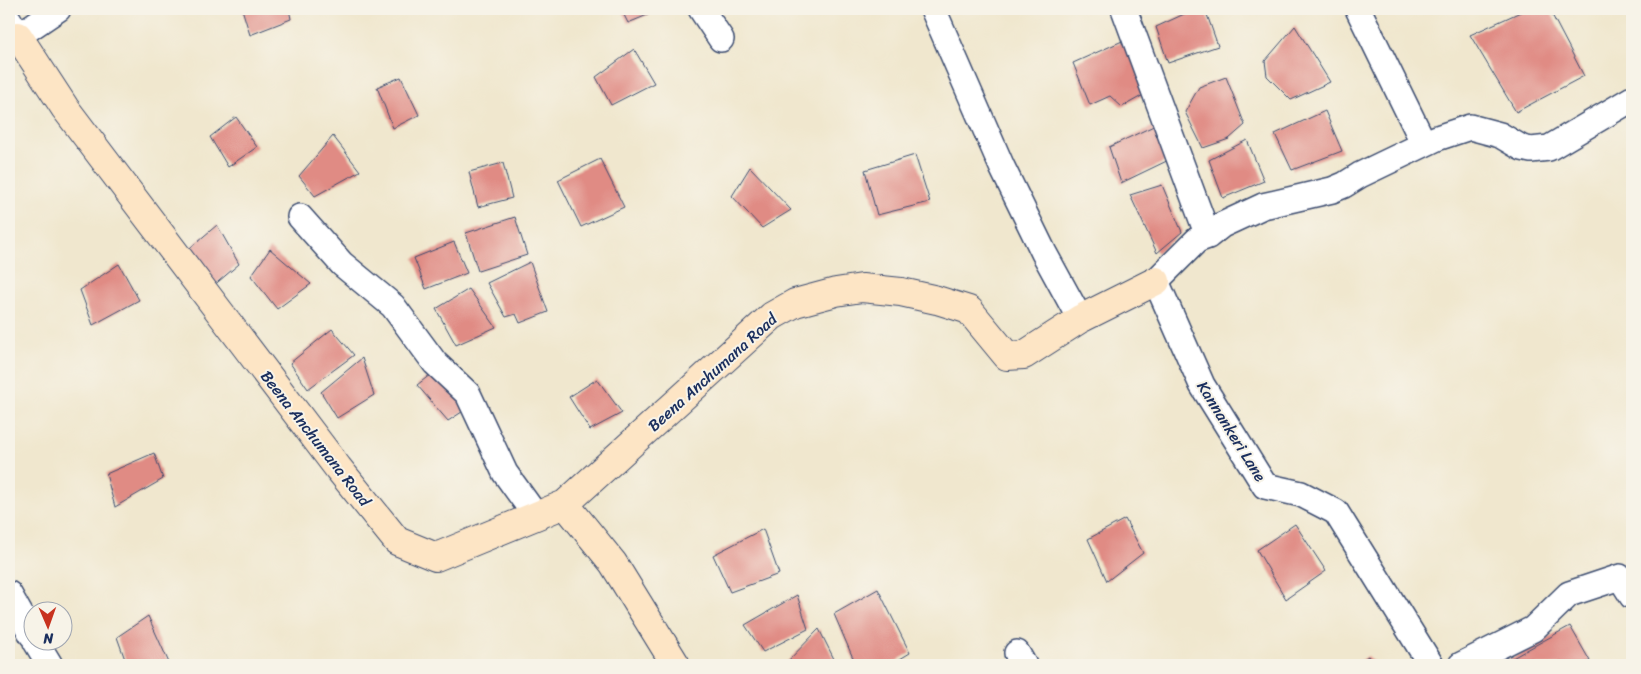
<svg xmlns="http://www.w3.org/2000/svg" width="1641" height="674" viewBox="0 0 1641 674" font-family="Sriracha,sans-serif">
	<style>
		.building { fill: #e08b84 }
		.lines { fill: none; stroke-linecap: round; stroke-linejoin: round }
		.street-casing { stroke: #3b4b6f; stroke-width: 28 }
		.secondary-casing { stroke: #3b4b6f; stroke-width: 30 }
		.street { stroke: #fff; stroke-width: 25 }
		.secondary { stroke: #fde5c5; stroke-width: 28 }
		.labels { text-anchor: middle; stroke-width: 4; stroke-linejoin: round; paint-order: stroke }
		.street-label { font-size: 16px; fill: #1b2f5e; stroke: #f7f3e8 }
	</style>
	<rect width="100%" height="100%" fill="#f7f3e8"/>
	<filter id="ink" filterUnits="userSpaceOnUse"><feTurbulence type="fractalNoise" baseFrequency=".02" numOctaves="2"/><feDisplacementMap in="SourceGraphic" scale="10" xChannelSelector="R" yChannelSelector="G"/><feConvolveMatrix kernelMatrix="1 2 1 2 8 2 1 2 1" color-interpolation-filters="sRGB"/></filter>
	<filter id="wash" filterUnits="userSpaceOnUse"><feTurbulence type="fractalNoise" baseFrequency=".0096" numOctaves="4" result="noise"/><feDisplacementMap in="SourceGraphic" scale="20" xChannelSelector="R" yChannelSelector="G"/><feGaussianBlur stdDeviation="1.12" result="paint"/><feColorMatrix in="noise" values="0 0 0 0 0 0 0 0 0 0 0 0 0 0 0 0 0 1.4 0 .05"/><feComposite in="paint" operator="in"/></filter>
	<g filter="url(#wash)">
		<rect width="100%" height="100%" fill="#f0e7ce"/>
		<g id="blocks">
			<path class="building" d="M242,9H289L291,19L250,35Z
				M621,9H662L628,23Z
				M1195,9H1205L1218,46L1168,63L1156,27Z
				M1527,9H1549L1584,76L1516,112L1470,35Z
				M1295,26L1330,82L1291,100L1267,76L1265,61Z
				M1129,38L1147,93L1122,107L1110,96L1090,105L1073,63Z
				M634,49L654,83L611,105L596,77Z
				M401,77L419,115L393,128L377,87Z
				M1226,77L1245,125L1229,139L1203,148L1185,112L1199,87Z
				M1325,111L1342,151L1292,170L1275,134Z
				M236,117L257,147L228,167L210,137Z
				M1160,123L1175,157L1121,183L1109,147Z
				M333,136L360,171L315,196L299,176Z
				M1247,140L1264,181L1223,198L1209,160Z
				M915,155L930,202L877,215L865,170Z
				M600,159L624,207L581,227L558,180Z
				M503,163L512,198L478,207L469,172Z
				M750,167L791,210L762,228L732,196Z
				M1162,185L1182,232L1157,253L1130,195Z
				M515,217L527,255L478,271L466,233Z
				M217,225L239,264L212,287L184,253Z
				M454,242L467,273L426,289L414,258Z
				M270,249L311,284L277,309L251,276Z
				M530,262L548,312L520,323L516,314L506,317L487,283Z
				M119,264L139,300L93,325L80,290Z
				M469,289L496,327L456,345L436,309Z
				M332,329L354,355L308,389L290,363Z
				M362,358L374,395L337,418L321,392Z
				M435,371L468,408L448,421L417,385Z
				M597,379L622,413L590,430L569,397Z
				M154,453L163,479L115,507L106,474Z
				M1125,519L1143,553L1107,581L1088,539Z
				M1295,524L1326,571L1286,599L1257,550Z
				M763,529L779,574L730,592L713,555Z
				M878,589L910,653L890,665H856L834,614Z
				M797,595L808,629L763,652L745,625Z
				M148,616L170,665H127L117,637Z
				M1570,626L1590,661L1582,665H1500Z
				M819,629L837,665H784Z
				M1368,656L1375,665H1355Z"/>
		</g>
	</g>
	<g filter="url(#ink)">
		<use href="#blocks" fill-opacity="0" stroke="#3b4b6f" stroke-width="1"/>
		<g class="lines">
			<g class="street-casing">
				<path id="street" d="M701,9L721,39
					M933,9L1002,167L1044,253L1080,319
					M1124,9L1208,236
					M1358,9L1424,144
					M9,20L18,36L58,9
					M300,217L342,264L393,306L435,363L468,394L505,473L536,516
					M9,594L32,635
					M36,642L50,665
					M1017,653L1024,665
					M1431,665L1336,512L1301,494L1265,486L1202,385L1156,281L1197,240L1208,236L1222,225L1263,206L1332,190L1344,185L1360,175L1437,138L1470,127L1500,135L1522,148L1531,150L1549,148L1632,99
					M1461,665L1533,629L1569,594L1620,577L1632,596"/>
			</g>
			<g class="secondary-casing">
				<path id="secondary" d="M9,38L18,36L65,108L338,468L397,541L436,557L565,504L772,316L795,303L836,292L862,288L901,292L937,300L969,310L1007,356L1024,355L1080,319L1156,281
					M565,504L613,563L676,665"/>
			</g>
			<use href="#street" class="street"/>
			<use href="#secondary" class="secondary"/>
		</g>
	</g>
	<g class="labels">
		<g class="street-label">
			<text transform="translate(712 372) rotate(-42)" y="6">Beena Anchumana Road</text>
			<text transform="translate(1232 431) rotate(58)" y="6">Kannankeri Lane</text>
			<text transform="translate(316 438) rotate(52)" y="6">Beena Anchumana Road</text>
		</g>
	</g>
	<rect width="1641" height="674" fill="none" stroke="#f7f3e8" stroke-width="30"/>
	<g transform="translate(48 626) rotate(178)"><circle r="24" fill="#f7f3e8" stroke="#9fa5b1"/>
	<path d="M0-4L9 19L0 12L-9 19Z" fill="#c8321e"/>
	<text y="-8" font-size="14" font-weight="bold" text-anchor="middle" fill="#1b2f5e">N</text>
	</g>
</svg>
